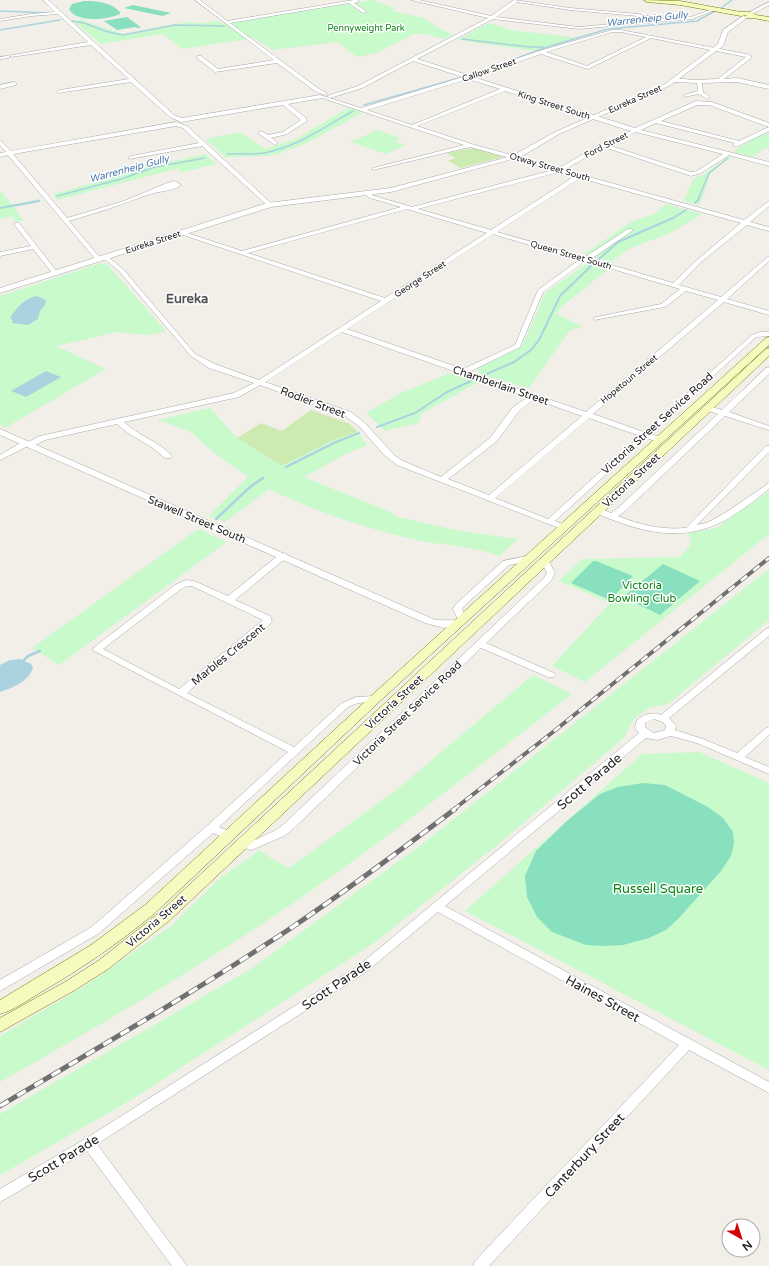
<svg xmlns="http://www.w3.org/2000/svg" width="769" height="1266" viewBox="0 0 769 1266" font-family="'Varela Round',sans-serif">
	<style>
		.grass { fill: #cdebb0 }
		.park { fill: #c8facc }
		.pitch { fill: #88e0be }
		.water { fill: #aad3df }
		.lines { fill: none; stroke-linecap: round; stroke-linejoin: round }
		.stream-far2 { stroke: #aad3df; stroke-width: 1.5 }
		.stream-far1 { stroke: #aad3df; stroke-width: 2 }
		.stream { stroke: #aad3df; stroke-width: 2.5 }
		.minor-casing { stroke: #a9a9a9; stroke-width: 1 }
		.tertiary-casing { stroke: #a9a9a9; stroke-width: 1 }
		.secondary-casing { stroke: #707d05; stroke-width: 1 }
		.minor { fill: #fff; fill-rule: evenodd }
		.tertiary { fill: #fff; fill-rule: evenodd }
		.secondary { fill: #f7fabf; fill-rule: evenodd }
		.rail-far1-casing { stroke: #707070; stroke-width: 4 }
		.rail-casing { stroke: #707070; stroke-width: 5 }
		.rail-far1 { stroke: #fff; stroke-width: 2.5; stroke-dasharray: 8; stroke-linecap: butt }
		.rail { stroke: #fff; stroke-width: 3.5; stroke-dasharray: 10; stroke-linecap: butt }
		.labels { text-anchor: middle; stroke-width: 3; stroke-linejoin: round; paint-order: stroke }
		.far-park-label { font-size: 9px; fill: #0c8416; stroke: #fff }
		.far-street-label { font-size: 9px; fill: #222; stroke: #fff }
		.far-water-label { font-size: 10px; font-style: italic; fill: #4a7aab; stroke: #fff }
		.street-label { font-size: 11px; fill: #222; stroke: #fff }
		.park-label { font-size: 11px; fill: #0c8416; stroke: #fff }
		.far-district-label { font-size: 13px; font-weight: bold; fill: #555; stroke: #fff }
		.near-street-label { font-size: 13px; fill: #222; stroke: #fff }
		.near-park-label { font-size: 13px; fill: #0c8416; stroke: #fff }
	</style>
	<rect width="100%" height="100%" fill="#f2efe9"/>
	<path class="grass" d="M473,148L503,157L461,168L448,161L455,158L447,153Z
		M311,410L350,424L358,432L334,440L282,466L237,438L261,423L282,431Z"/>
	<path class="park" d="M373,0L396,9L392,11L424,18L440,29L453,34L444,39L425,34H414L377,53L357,57L337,42L272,50L254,38L182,49L163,34L101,44L72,20H81L123,34L188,22L203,23L218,21L223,24Z
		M489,23L511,30L578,38L534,51L457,40Z
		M348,108L363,112L307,143L280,153L268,156L225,157L205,139L240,132L265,149L296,139Z
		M377,130L400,138L395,141L406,145L386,154L351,142Z
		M769,132V149L765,148L752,157L733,152L753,139Z
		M205,154L216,164L180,173L179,168L57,200L53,194L112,178L111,175Z
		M728,157H731L710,174L702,200L698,205L684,201L693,179L705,174Z
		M2,192L12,205L39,199L41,201L14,207L24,221H14L13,216L0,219V193Z
		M666,204L702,214L670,233L629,249L611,262L584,254L631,222L656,213Z
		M101,263L107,264L166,331L149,335L117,332L56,346L106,369L5,428L0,425V296Z
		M586,264L607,270L564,305L556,314L583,327L570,330L529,388L480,374L477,367L522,347L545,293Z
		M450,373L478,382L421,414L419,423L385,431L366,413L401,393Z
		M210,408L237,438L282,466L334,440L358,432L367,445L346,454L304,477L395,514L394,516L460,531L518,539L499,556C474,546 447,546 421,541C368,529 318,513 269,489L225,522L209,516L248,477L214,453L191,432L158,420Z
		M769,491V534L585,682L552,666L610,603L559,581L582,559L679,557C688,548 694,546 689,533L716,528Z
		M198,529L227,542L59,665L32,648Z
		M769,569V620L668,704L649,708L632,721L625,737L501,842L374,943L131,1100L0,1175V1114L251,969L421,845Z
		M533,675L572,694C471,772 371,852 265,922C179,979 90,1031 0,1082V1036L91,982L172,925L219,879L260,850L269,857L289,868L395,791Z
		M699,752L769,783V1070L465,911L642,754Z"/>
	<path class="pitch" d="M84,1C97,1 111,2 120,12V14C107,20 76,23 69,9L72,4Z
		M133,5L171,13L163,16L124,8Z
		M127,17L142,28L138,27L140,29L135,27L117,30L104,21Z
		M593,561H596L633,576L610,600L571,583Z
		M663,564L700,581L660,615L623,597Z
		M643,783L665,785L708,807L723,818L733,832L734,843L731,856L721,871L678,919L666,930L649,938L623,945L603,946L586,945L552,932L537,917L527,897L525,876L536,851L567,821L600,794L618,787Z"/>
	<path class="water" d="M37,296L46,300L45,305L40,311L38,319L28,325L12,323L13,321L10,318C16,308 25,298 37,296Z
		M46,371L61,377L26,397L11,391Z
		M20,659L31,664L33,667C30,681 12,688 0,692V665L10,660Z"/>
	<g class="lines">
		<path class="stream-far2" d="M721,8L732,0
			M0,11L49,13
			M72,21L84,23L108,32L123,35L174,25L224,26
			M0,30L60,20
			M462,39L530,47H543
			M512,60L547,47L608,29L697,21L715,11
			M364,105L459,78
			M227,154C239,153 252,155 264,153C297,147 325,127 353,111
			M57,196L121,179L155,167L205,158
			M698,200L709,173L728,158"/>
		<path class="stream-far1" d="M695,203L699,199
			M0,208L39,201
			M599,259L618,242L673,218L686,210
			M482,376L514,362L531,350L539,340L560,296L591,266
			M377,427L415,413L447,392L471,381
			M294,463L336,442L359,433"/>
		<path class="stream" d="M286,467L296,462
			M216,519L250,487L263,478
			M22,662L28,656L40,651"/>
		<g class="minor-casing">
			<path id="minor" d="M43,0H48L174,115L182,118L320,95L361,108L463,77L413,61L362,88L330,98L327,96L358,86L488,18L411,0H419L491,16L514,0L570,8L638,14L663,19L691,17L715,8V10L692,19L579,29L493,19L417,59L468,75L539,51L612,30H621L746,54L751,56V58L724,79L737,78L769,85V89L737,82L702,83L703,92L710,97L707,99L699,94L684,97V95L698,91L697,83L674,82L671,80L674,78L693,80L718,79L746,57L651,38L588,69L541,54L473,77L635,128L696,101L712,102L769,123V127L709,105H697L661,121L739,141L769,127V131L736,147L733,145L735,143L656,123L641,130L769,162V166L729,155L701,173L691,176L604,147L564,170L744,220L769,201V206L750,222L769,227V231L747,225L701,262L679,285L721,297L769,256V261L727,299L769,311V315L724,302L593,414L644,432L752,335L760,332H769V336L756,337L650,434L663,438V442H660L646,438L555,521L567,526L568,528L564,530L397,465L383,454L360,427L345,416L260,385L239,397L124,422C138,436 159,441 172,456L171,458H165L153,448L128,433L117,424L45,440L31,447H26L0,460V455L22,442H28L40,436L234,393L254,383L209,368L191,356L119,271L103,258V256H107L123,269L195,354L215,364L259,380L381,301L180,234V232H184L242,251L401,207L370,198L366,195V193H370L374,196L412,207L553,170L470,147L373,170V168L464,145L322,98L288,104L306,118L307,121L287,134L271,138L278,143L275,145L259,134V132H263L268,135L283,132L301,120L283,105L181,122L170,117L131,82L58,93L57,92L60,90L129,79L91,45L11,57V55H13L88,42L58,14L31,16L0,21V19L31,14L55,12ZM517,2L570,10L638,16L654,20L579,27L496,17ZM612,32H621L646,37L587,66L546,52ZM468,79L500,89L412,125L367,110ZM505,91L621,128L631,131L601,144L559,168L475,145L417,126ZM636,132L723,154L697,171L691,172L608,145ZM559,172L575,176L491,230L418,209ZM580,178L741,223L697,260L673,283L591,259L632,231V229H628L585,257L497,232ZM407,209L487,233L385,298L248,253ZM493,234L579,260L538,290L515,345L463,369L347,329ZM585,261L680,289L661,304L596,317L594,318V320L665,307L686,291L718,300L586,412L469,372L520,347L543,292ZM342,332L528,397L513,407L490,438L441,477L403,461L395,456L365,423L351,412L265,382ZM534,399L582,416L489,495L448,479L496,442L519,411ZM589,418L640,436L548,519L495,498Z
				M195,0H200L227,21L354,0H358V2L354,3L367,12L363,13L349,3L230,23L319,89L327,93L324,95L315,91L277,63L215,72L197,58V56H201L218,69L274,60Z
				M769,2V5L752,14L748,13Z
				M7,56H9V58L0,59V57Z
				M14,82L16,83V85L0,89V85Z
				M176,122L187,126L272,204V206H268L202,146L129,159L128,158L131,156L199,143L183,128L176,126L13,154L67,218L124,201L167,183L174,181L180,184V186C169,192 158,191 147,195C121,205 96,213 69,221L101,259L102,260L99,262L97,261L8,155L0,157V153L6,152L0,145V140L11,151Z
				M15,223H19L57,272V274H53L33,249L0,256V252L31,246L14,224Z
				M766,368H769V374L729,412L769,426V430L725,416L624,512L618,516C640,525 661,530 686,528L766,446H769V452L697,525L709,522L728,511L769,483V489C755,500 740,512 724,521C678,544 639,531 595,513L594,511L595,509H601L611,513L618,508L718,414L705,410V406H708L722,410Z
				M283,553L286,554L287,556L286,558L235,600L270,616L272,621L271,623L187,693L294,747L342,703L356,697L375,696L380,699L378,701L358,703L348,707L219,827L233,833L234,836L233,839L229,840L213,833L98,934L0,991V980L90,928L101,919L208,825L288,752L94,651L92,649L175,585L186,580L194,581L228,596L280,554ZM187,586H192L263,620L179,689L103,649L181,589Z
				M531,555L534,556L535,558L534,560L509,565L462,608L466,620L465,622H459L453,609L456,604L503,561Z
				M545,558L548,559L555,573L551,581L486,643L554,673L556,675L554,677H548L481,648L292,830L284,836L254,849L250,850L240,846L239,843L240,840L244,839L251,842L276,830L284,824L544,578L547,573L541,561Z
				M769,628V636L669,718L676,726L675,730L703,739L737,753L766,728L769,727V735L745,757L769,767V774L697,743L671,736L657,740L646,738L445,906L769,1082V1093L689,1050L489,1266H473L475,1261L679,1045L438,912L366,972L97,1144L187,1266H172L87,1151L0,1202V1189L85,1139L358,966L639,733L635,728L637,720C644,714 652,712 661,715L766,629ZM654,719L663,722L666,726L665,730L654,733L645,727V723Z"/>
		</g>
		<g class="tertiary-casing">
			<path id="tertiary" d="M743,16L748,17L728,32L723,46L669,86L559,134L524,155L516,158L391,192L271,207L0,293V288L267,203L391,188L512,156L555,132L665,84L718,44L723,30Z
				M0,429L433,619C442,622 460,618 464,623L463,625L444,628L425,623L0,435Z"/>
		</g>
		<g class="secondary-casing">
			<path id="secondary" d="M644,0L680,1L741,12H753L756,15L769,17V21L753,18H745L744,17L747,15L741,16L680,5L647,2Z
				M769,337V345L379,702L155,913C119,943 81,969 41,992C28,1000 14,1010 0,1014V1000L91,945L145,905L371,696L766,338Z
				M769,348V356L169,921L108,969L75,990L0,1032V1018L65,982L98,961L159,913L766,349Z"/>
		</g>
		<use href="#minor" class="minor"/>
		<use href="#tertiary" class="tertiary"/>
		<use href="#secondary" class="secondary"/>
		<g class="rail-far1-casing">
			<path id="rail-far1" d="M453,810L553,732L769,558"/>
		</g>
		<g class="rail-casing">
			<path id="rail" d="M0,1106C98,1048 196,991 291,928C347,890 401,850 455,809"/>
		</g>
		<use href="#rail-far1" class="rail-far1"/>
		<use href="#rail" class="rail"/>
	</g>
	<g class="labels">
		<g class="far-park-label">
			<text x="366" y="31">Pennyweight Park</text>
		</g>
		<g class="far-street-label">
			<text transform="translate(489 70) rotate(-19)" y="3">Callow Street</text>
			<text transform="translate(635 99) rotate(-24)" y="3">Eureka Street</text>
			<text transform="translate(554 105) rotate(18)" y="3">King Street South</text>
			<text transform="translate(606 145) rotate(-27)" y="3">Ford Street</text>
			<text transform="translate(550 167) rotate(16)" y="3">Otway Street South</text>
			<text transform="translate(153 242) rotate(-18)" y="3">Eureka Street</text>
			<text transform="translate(571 255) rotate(16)" y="3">Queen Street South</text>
			<text transform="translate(420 279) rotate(-33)" y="3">George Street</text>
			<text transform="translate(629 379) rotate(-40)" y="3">Hopetoun Street</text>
		</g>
		<g class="far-water-label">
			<text transform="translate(647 18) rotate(-6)" y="4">Warrenheip Gully</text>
			<text transform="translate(129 168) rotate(-15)" y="4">Warrenheip Gully</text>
		</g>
		<g class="street-label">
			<text transform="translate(501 385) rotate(19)" y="4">Chamberlain Street</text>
			<text transform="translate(313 402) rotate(21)" y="4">Rodier Street</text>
			<text transform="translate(657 423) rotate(-42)" y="4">Victoria Street Service Road</text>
			<text transform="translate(631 480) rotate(-43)" y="4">Victoria Street</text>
			<text transform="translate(197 519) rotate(23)" y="4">Stawell Street South</text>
			<text transform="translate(228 654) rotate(-39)" y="4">Marbles Crescent</text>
			<text transform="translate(394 702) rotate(-43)" y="4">Victoria Street</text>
			<text transform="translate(407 713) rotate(-44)" y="4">Victoria Street Service Road</text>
			<text transform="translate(156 921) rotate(-40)" y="4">Victoria Street</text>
		</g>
		<g class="park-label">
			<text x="642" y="589">Victoria<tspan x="642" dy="13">Bowling Club</tspan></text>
		</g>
		<g class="far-district-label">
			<text x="187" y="303">Eureka</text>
		</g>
		<g class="near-street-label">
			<text transform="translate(589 781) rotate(-40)" y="5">Scott Parade</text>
			<text transform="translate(336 984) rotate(-34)" y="5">Scott Parade</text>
			<text transform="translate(603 998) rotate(29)" y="5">Haines Street</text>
			<text transform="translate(584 1155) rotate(-47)" y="5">Canterbury Street</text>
			<text transform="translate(63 1158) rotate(-31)" y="5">Scott Parade</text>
		</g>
		<g class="near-park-label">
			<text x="658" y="893">Russell Square</text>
		</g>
	</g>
	<g transform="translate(741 1238) rotate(141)"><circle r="19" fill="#ffffff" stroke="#a7a7a7"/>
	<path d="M0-3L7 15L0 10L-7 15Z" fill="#d40000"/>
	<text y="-6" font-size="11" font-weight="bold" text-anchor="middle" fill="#222222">N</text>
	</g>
</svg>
